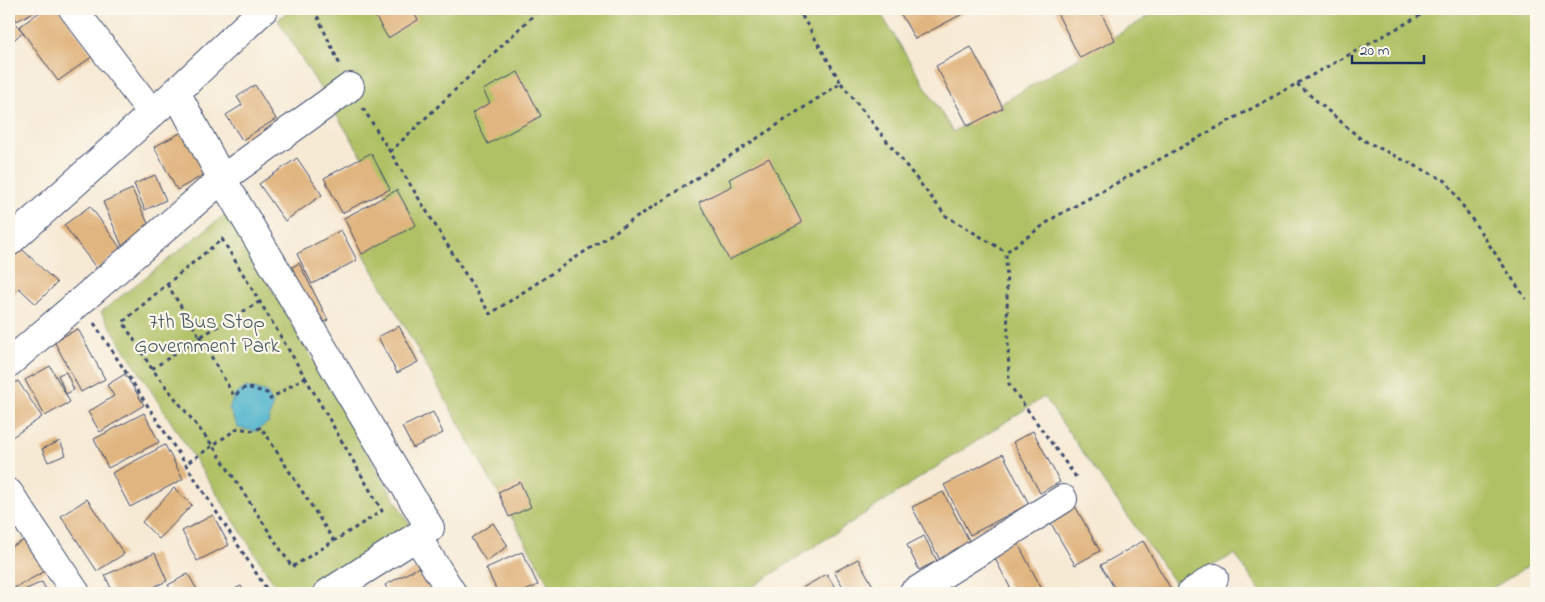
<svg xmlns="http://www.w3.org/2000/svg" width="1545" height="602" viewBox="0 0 1545 602" font-family="'Indie Flower',sans-serif">
	<style>
		.green { fill: #b0c165; stroke: #667862 }
		.water { fill: #4cb2cb; stroke: #347094 }
		.building { fill: #e1b580 }
		.lines { fill: none; stroke-linecap: round; stroke-linejoin: round }
		.minor-casing { stroke: #3c4b70; stroke-width: 30 }
		.path { stroke: #3c4b70; stroke-width: 3; stroke-dasharray: 4 4; stroke-linecap: butt }
		.minor { stroke: #fff; stroke-width: 28 }
		.labels { text-anchor: middle; stroke-width: 4.5; stroke-linejoin: round; paint-order: stroke }
		.park-label { font-size: 21px; fill: #485b60; stroke: #fbf7ec }
	</style>
	<rect width="100%" height="100%" fill="#fbf7ec"/>
	<filter id="ink" filterUnits="userSpaceOnUse"><feTurbulence type="fractalNoise" baseFrequency=".02" numOctaves="2"/><feDisplacementMap in="SourceGraphic" scale="10" xChannelSelector="R" yChannelSelector="G"/><feConvolveMatrix kernelMatrix="1 2 1 2 8 2 1 2 1" color-interpolation-filters="sRGB"/></filter>
	<filter id="wash" filterUnits="userSpaceOnUse"><feTurbulence type="fractalNoise" baseFrequency=".0096" numOctaves="4" result="noise"/><feDisplacementMap in="SourceGraphic" scale="20" xChannelSelector="R" yChannelSelector="G"/><feGaussianBlur stdDeviation="1.12" result="paint"/><feColorMatrix in="noise" values="0 0 0 0 0 0 0 0 0 0 0 0 0 0 0 0 0 1.4 0 .05"/><feComposite in="paint" operator="in"/></filter>
	<g filter="url(#wash)">
		<rect width="100%" height="100%" fill="#f7ead5"/>
		<path class="green" d="M290,9H878L953,132L1161,9H1360L1363,15L1373,9H1536V561L1485,593H1261L1235,554L1176,585L1044,397L743,593H715L703,587L692,593H618L614,588L606,593H554L362,251L403,223L278,20Z
			M227,213L411,527L306,593H280L101,312Z"/>
		<path class="water" d="M246,387L267,393L273,404L268,423L255,431L238,428L229,409L234,396Z"/>
		<g id="blocks">
			<path class="building" d="M10,9H39L17,21Z
				M44,9H59L93,56L58,81L19,27Z
				M371,9H412L418,20L388,38Z
				M898,9H967L968,11L915,39Z
				M1055,9H1099L1115,40L1080,58Z
				M9,16L23,32L9,44Z
				M971,47L1003,108L968,126L936,66Z
				M518,72L541,116L488,144L472,113L490,103L483,90Z
				M255,85L276,119L242,140L226,115L242,105L237,97Z
				M186,130L209,172L177,190L154,147Z
				M371,153L390,189L342,213L324,178Z
				M297,158L322,195L285,221L259,184Z
				M769,158L802,223L729,260L699,202L732,186L729,179Z
				M155,175L166,200L145,210L134,184Z
				M132,189L153,234L123,248L103,202Z
				M397,190L416,225L362,254L344,218Z
				M90,206L122,250L97,269L64,225Z
				M341,230L357,260L312,284L297,254Z
				M21,248L57,283L36,304L19,288L9,299V261Z
				M299,263L328,320L316,326L287,270Z
				M399,326L418,362L397,373L378,337Z
				M78,329L105,379L81,392L54,341Z
				M50,366L70,402L45,416L25,380Z
				M66,372L74,390L66,394L58,375Z
				M125,374L144,405L100,432L88,412L114,396L107,385Z
				M18,381L42,417L9,439V387Z
				M433,412L443,433L413,448L402,427Z
				M144,413L159,442L108,468L94,439Z
				M1033,431L1060,482L1040,493L1013,442Z
				M60,441L66,455L48,462L42,449Z
				M165,445L183,479L130,507L112,473Z
				M1003,454L1029,504L970,535L944,485Z
				M520,482L531,507L509,517L498,492Z
				M174,488L192,505L159,539L142,522Z
				M943,492L971,544L940,560L912,507Z
				M87,499L124,554L97,571L61,516Z
				M1075,506L1100,551L1075,565L1049,520Z
				M213,515L229,545L197,561L182,531Z
				M493,523L508,546L486,561L471,538Z
				M924,536L937,561L919,570L907,545Z
				M30,537L47,570L9,591V548Z
				M1015,538L1044,593H1013L991,551Z
				M1143,541L1172,591L1168,593H1117L1101,565Z
				M522,552L538,585L521,593H498L486,568Z
				M155,553L167,581L140,593H113L105,575Z
				M858,559L877,593H847L834,572Z
				M431,561L447,593H390L385,585Z
				M188,574L199,593H173L168,585Z
				M827,574L838,593H804L802,588Z
				M42,582L48,593H18Z
				M241,586L245,593H227Z"/>
		</g>
	</g>
	<g filter="url(#ink)">
		<use href="#blocks" fill-opacity="0" stroke="#3c4b70" stroke-width="1"/>
		<g class="lines">
			<g class="minor-casing">
				<path id="minor" d="M73,9L152,113
					M176,92L222,179L430,528L328,593
					M9,242L176,92L264,9
					M9,363L222,179L350,87
					M9,493L76,593
					M417,537L452,593
					M913,593L1063,499
					M1191,593L1214,578"/>
			</g>
			<path class="path" d="M314,9L340,65
				M989,9L991,13L998,9
				M841,83L946,216L1006,252
				M1297,84L1361,139L1446,181L1526,299
				M363,108L490,314L841,83L798,9
				M390,152L540,9
				M167,284L200,337L259,302
				M94,323L269,593
				M152,369L200,337L234,396L246,387L267,393L270,399L305,377L222,239L167,284L123,322L152,369L213,446L292,567L334,541L261,427L255,431L238,428L186,464
				M305,377L382,511L334,541
				M1076,477L1009,384L1006,252L1055,217L1432,9"/>
			<use href="#minor" class="minor"/>
		</g>
	</g>
	<g class="labels">
		<g class="park-label">
			<text x="207" y="328">7th Bus Stop<tspan x="207" dy="24">Government Park</tspan></text>
		</g>
	</g>
	<rect width="1545" height="602" fill="none" stroke="#fbf7ec" stroke-width="30"/>
	<path d="M1352 55v8h72v-8" fill="none" stroke="#1b2f5e" stroke-width="2.5"/>
	<text x="1360" y="55" font-size="15" fill="#1b2f5e" stroke="#fbf7ec" stroke-width="4" paint-order="stroke">20 m</text>
</svg>
